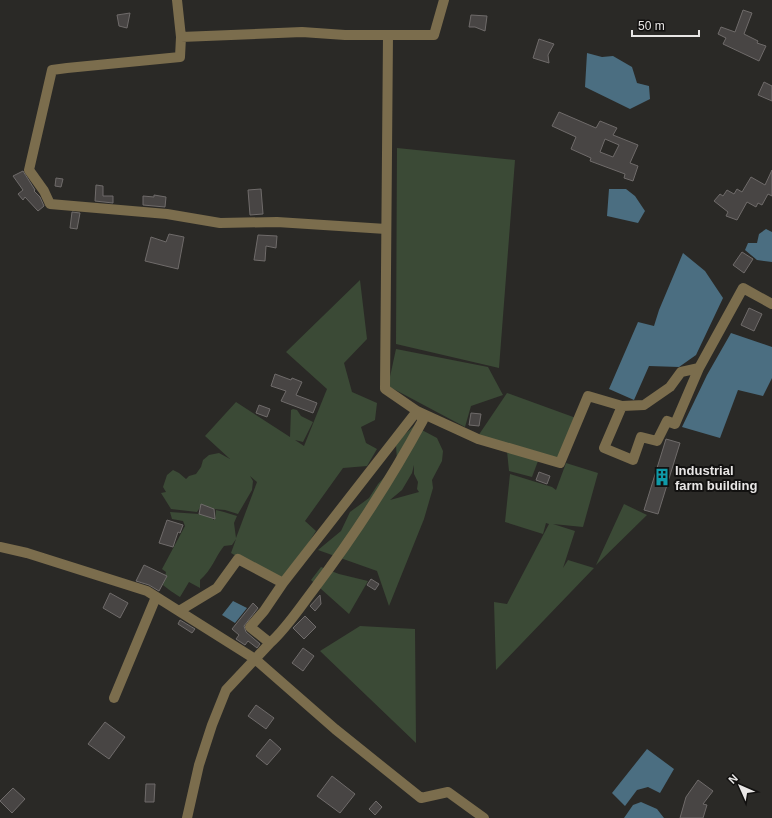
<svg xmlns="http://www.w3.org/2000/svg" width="772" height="818" viewBox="0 0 772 818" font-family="Arial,sans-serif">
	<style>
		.green { fill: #3b4a36; fill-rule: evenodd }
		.water { fill: #4b6e81 }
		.building { fill: #484544; stroke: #6f6b6a; fill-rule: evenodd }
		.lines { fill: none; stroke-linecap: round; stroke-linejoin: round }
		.minor { stroke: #7b6d4d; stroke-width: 10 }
		.labels { text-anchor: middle; stroke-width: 4; stroke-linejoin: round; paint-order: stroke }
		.poi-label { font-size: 13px; font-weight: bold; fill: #e8e6e5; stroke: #121110; text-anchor: start }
	</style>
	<rect width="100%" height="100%" fill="#2a2926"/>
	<path class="green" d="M397,148L515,160L499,368L396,344Z
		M360,280L367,339L344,363L352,392L377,403L375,420L361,427L366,443L377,449L367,466L343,468L305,521L316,531L283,583L231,553L236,539L232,545L224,546C215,557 212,570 200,580V588L189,582L180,597C178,596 165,587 163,585L166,572L162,569L185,526L183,521L172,519L170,512L199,514L201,506L197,512L171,509L161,493L166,492L163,487L167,475L173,470L179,473L186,479L189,476L196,474L201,467L203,460L209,455L219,453L230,459L205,436L236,402L290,437L291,410L293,409L297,410L301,416L313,422L303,442L295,440L304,446L327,389L286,352ZM250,476L257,482L236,538L234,523L237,516L224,512L216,510L215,519L213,520L214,509L225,510L238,514L252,490L253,481Z
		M396,349L488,367L503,395L471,406L465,427L388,386Z
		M507,393L576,418L560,460L478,436Z
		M415,425L420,429L437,438L443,451L442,461L432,480L433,488L424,519L389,606L377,571L318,550L341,531L350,512L369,498L378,484L392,469L397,461L396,445L404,435ZM414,465V474L418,482L417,489L419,492L390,500L402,490L412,473Z
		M507,451L538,461L532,477L509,471Z
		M566,463L598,473L583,527L553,524L575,531L563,568L568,560L594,568L496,670L494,602L507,604L549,524L546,523L543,534L505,522L510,474L552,487L556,490Z
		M624,504L647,515L596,565Z
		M321,567L339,574L368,581L349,614L311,580Z
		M360,626L415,629L416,743L320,651Z"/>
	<path class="water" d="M587,53L602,57L613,56L632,67L637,83L649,86L650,99L630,109L585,87Z
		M609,189H626L635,196L645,211L638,223L607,216Z
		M766,229L772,232V262L757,260L745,250L748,243H757L759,234Z
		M683,253L705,271L723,298L696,355L679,367L649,366L634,400L609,389L638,322L654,326L659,310Z
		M731,333L772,347V378L763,396L738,390L720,438L682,427L707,375Z
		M233,601L247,608L235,623L222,615Z
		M647,749L674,769L660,793L648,787L637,790L625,806L612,793Z
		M641,802L657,809L664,818H624L633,805Z"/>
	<path class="building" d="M743,10L752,13L744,34L758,41L757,43L766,46L759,61L723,44L726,38L718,34L721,27L735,32Z
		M130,13L127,28L119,26L117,15Z
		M471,15L487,16L485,31L475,27H469Z
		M539,39L554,44L548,55L549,63L533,58Z
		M764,82L772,86V101L758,95Z
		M559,112L596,128L600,121L617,128L613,135L638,145L630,163L638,166L633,181L624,178L625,174L590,161L591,158L571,149L576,137L552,126ZM605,139L619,145L613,157L600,152Z
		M772,170V196L768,194L762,205L758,203L756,207L747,202L737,220L726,216L728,212L714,201L720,194L723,196L727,190L734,194L737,189L742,192L751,177L765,185Z
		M23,171L35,190L34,191L40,197L44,206L38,211L25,197L23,200L18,194L23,190L13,176Z
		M56,178L63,179L61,187L55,186Z
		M96,185L103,186V196H113V203L95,201Z
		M261,189L263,214L250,215L248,190Z
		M154,195L166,197L165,207L143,205V196L154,197Z
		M72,212L80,213L77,229L70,228Z
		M169,234L184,237L178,269L145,261L151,237L166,242Z
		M258,235L277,236L276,248L266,246L265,261L254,260Z
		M742,252L753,259L744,273L733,265Z
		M749,308L762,314L754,331L741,325Z
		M275,374L291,380L292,378L302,382L296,395L317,403L313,413L281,401L286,391L271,386Z
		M259,405L270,409L267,417L256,413Z
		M471,413L481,414L479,426L469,425Z
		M666,439L680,443L658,514L644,510Z
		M539,472L550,476L547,484L536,480Z
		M201,504L214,509L215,519L199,514Z
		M167,520L183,525L180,533L178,532L173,547L159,543Z
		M144,565L167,576L159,591L149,585L136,581Z
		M371,579L379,584L375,590L367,585Z
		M110,593L128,603L120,618L103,608Z
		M320,595L321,604L315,611L310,606Z
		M253,603L258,608L244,626L246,632L260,644L257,648L248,641L245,645L236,639L239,635L232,629Z
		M305,616L316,627L304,639L293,628Z
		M180,620L195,629L192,633L178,624Z
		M303,648L314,656L303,671L292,663Z
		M256,705L274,718L266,729L248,716Z
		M105,722L125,737L109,759L88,744Z
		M270,739L281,749L267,765L256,756Z
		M332,776L355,794L340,813L317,796Z
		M698,780L713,791L703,804L707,805L703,818H680L686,797Z
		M146,784H155L154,802H145Z
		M13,788L25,799L12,813L0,801Z
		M376,801L382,807L375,815L369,809Z"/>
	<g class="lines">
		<path class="minor" d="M177,0L181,37L302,32L345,35H388
			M181,37L180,57L67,68L52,70L29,170L44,191L50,204L167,214L220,223L277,222L386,229
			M622,406L644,405L670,387L681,372L699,368
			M417,411L478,439L560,463L588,396L622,406L604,448L633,460L641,437L657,441L667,421L675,424L699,368L743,288L772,304
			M0,547L27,553L147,591L255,659L335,729L421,798L448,792L484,818
			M179,611L217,588L238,559L283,583
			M270,643C286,629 301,606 314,589C354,536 391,479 423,420L417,411
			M114,698L156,597
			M187,818L199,765L212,725L226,690L270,643L250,627L264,611L283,583L417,411L385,389L388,35H434L444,0"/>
	</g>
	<defs>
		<g id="building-bare" transform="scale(1.38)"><path d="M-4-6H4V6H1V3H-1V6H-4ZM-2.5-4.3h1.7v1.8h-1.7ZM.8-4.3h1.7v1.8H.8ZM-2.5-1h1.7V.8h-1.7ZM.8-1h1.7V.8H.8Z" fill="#0f9aa8" stroke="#121110" stroke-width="2.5" paint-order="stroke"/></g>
	</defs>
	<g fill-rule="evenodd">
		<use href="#building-bare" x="662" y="477"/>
	</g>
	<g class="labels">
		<g class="poi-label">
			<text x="675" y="475">Industrial<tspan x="675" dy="15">farm building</tspan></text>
		</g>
	</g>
	<g transform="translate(740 786) rotate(315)" stroke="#121110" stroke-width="3" paint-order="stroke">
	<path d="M0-3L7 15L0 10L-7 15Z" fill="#e8e6e5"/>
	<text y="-6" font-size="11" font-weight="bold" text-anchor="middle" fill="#e8e6e5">N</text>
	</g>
	<path d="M632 30v6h67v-6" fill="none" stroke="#e8e6e5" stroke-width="2"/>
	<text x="638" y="30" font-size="12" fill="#e8e6e5" stroke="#121110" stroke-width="3" paint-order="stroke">50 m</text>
</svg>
